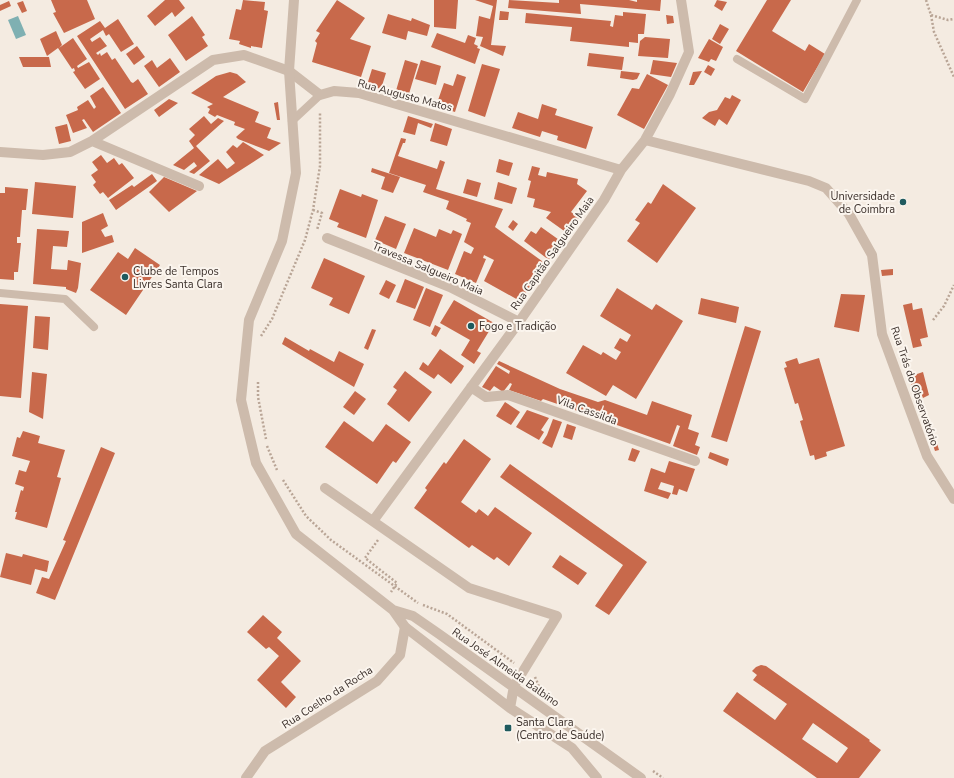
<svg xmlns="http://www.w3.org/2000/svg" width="954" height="778" viewBox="0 0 954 778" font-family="'Nunito Sans',sans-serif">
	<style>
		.water { fill: #7fb0b2 }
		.building { fill: #c8694b; fill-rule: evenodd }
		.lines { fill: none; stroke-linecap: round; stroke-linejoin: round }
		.path { stroke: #b9a596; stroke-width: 2.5; stroke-dasharray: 2 2; stroke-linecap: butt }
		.service { stroke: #cdbbac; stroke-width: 8 }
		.minor { stroke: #cdbbac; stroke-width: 10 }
		.tertiary { stroke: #cdbbac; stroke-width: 10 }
		.poi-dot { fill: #1f5a5e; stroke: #fbf5ee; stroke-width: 1.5 }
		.labels { text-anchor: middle; stroke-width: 4; stroke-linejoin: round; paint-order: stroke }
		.street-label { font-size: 11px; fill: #3b302b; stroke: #fbf5ee }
		.poi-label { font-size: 11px; fill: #3b302b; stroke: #fbf5ee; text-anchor: start }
	</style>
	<rect width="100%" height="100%" fill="#f4ebe1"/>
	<path class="water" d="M18,16L26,35L16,39L8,20Z"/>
	<path class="building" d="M51,0H87L95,19L64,33L53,13L56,12Z
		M165,0H179L185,8L175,17L172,12L155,26L147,16Z
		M243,0L265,2L264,10L268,11L262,48L251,46V48L239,44L240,41L229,39L236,9L241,10Z
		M337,0L365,18L350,39L371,46L361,77L312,62L317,43L315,41L320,33L316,31Z
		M434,0H458L456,29L434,27Z
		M475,0H497L491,45L506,46L503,56L480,46L483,37L476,36L479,16L490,19L493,6Z
		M509,0L559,3V0H629L637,2V0H661L660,11L580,4L581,14L508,8Z
		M717,0L727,2L722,11L714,6Z
		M767,0H791L772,31L805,51L809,44L825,54L803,92L736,51Z
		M9,1L11,6L0,11V5Z
		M23,1L27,11L22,13L17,3Z
		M500,11L509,12L508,20H499Z
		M623,12L646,14L644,34H638V43L629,42V47L570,41L572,27L525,23L526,13L611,21L610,26L613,27L615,15L623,16Z
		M388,14L411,21L412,18L430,25L427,36L408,31L406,40L382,33Z
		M666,15L673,16L674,23L667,24Z
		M192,16L205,35L202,37L208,46L186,61L168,35Z
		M118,19L134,44L121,52L109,34L106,36L103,30L90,39L92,42L100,37L107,46L96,53L98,55L100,53L101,56L107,52L112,60L115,58L131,82L133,83L138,79L148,94L125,109L77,36L100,21L105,28Z
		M720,24L729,29L720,44L712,39Z
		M56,31L62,45L59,48L73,38L87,59L77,66L78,68L89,62L100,79L85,89L73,72L75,71L74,68L72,69L58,48L47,56L40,39Z
		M437,33L465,43L468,35L476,38L474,44L478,46L477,48L480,49L475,64L431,47Z
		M645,37L670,39L668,58L638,56L640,41Z
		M709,39L723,47L716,61L711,59L709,62L698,58Z
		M137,46L145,57L134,65L126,54Z
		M589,53L624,57L622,70L587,66Z
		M19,57H49L51,67H23Z
		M170,58L180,72L159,87L144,66L152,60L157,68Z
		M405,60L418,64L408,97L395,94Z
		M421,60L441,66L436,85L415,79Z
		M653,60L677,63L671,77L650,74Z
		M482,64L500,69L485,117L468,111Z
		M708,65L715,69L711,76L704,72Z
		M372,69L386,73L381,89L367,85Z
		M621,71L640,73L637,79L633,80L620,78Z
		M702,71L694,85H689L693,72Z
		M230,72L237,74L246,82L223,97L259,112L255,122L271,128L267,138L281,143L269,151L238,139L236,137L245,129L234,125L235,122L217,115L215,117L208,113L210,109L207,107L213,104L191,93L216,76Z
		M457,74L466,77L455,112L436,106L444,83L453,86Z
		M647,74L668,85L644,129L617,115L632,88L639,89Z
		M103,87L121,113L93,132L84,119L82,120L87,128L73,133L66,115L78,110L77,107L88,100L94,109L96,107L90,96Z
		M732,95L741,100L727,125L719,119L715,126L702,118L709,112L717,110L725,97L730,99Z
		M169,99L178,103L159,117L154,110Z
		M278,102L280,120H277L274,103Z
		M542,104L557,109L555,115L593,127L586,149L557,140L558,136L542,131L540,137L512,128L518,112L538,119Z
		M204,116L211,124L218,118L224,121L196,146L210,161L194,174L189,172L197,166L194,162L184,170L173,165L194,148L189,141L195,135L189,129Z
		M408,116L433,124L431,128L418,123L415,135L403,132Z
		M435,123L452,129L447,146L430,141Z
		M67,124L71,141L59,144L55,127Z
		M401,138L406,139L405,143H403L398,156L437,169L440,160L445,162L436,189L503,209L495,227L546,264L520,301L484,281L494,260L484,255L483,258L486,259L476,283L455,274L464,251L471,254L474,248L464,242L471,223L466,221L467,219L446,209L449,201L423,192L426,185L389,173Z
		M243,142L264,155L219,184L199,175L218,159L227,169L230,167L235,163L226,152L233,145L237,148Z
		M101,155L107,163L114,158L119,165L122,163L134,178L108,198L103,192L100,194L93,185L96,182L91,175L98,170L92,162Z
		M499,159L513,163L509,176L496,172Z
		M532,166L540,168L538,175L546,177L547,172L578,179L577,184L587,191L571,212L579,218L567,233L546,218L551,212L533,207L535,199L527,197L531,181L528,180Z
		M372,168L400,177L393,193L381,189L385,177L371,172Z
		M152,174L157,181L116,210L109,200L132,185L134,187Z
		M164,177L197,191L169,212L149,192Z
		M467,179L481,183L477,197L463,193Z
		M35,182L76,186L73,218L32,214Z
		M498,182L517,188L512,204L494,199Z
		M663,184L696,208L657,263L627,241L640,223L635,220L648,202L651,204Z
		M5,187L28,189L26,210H22L20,237H17V243H21L18,272H14V280L0,279V193H5Z
		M340,189L361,197L362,194L378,200L366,238L337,227L339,223L329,219Z
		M103,213L108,226L101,230L105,237L112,235L114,242L82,253V222Z
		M385,216L406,224L396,249L375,240Z
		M513,220L518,224L513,231L508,227Z
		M541,227L562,242L549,260L524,241L531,231L536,234Z
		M414,228L436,237L439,229L451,234L453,230L462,234L448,270L404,253Z
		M37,229L69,231L67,247L53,246L51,269L67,270L68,260L81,263L78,288L76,293L66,289V287L33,284Z
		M135,248L160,265L126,315L90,290L118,252L128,259Z
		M324,258L365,276L349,314L329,305L333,298L311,288Z
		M893,269V275L882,276L881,270Z
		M405,279L424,287L415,309L396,302Z
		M386,280L396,285L389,299L379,294Z
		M426,288L443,295L430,327L413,320Z
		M617,288L652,310L656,304L683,321L636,399L613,385L606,396L566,373L583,345L601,355L603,352L616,360L621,352L614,348L620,338L627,342L631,335L600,316Z
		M841,294L865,295L859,332L834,327Z
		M701,298L739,307L736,323L698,314Z
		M454,300L494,323L477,351L481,353L474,364L461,355L470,340L440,323Z
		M912,303L913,310L922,308L928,337L920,339L922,346L913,348L903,305Z
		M0,304L28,306L21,398L0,396Z
		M35,316L50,317L48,350L33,348Z
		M435,325L441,328L436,337L431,334Z
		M745,326L761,331L727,442L711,437Z
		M372,329L376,330L368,350L364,348Z
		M285,337L309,351L310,349L334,362L339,351L364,364L354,387L282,344Z
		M440,349L464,366L462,370L451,384L438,374L434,379L419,369L423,362L428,366Z
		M797,358L799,364L819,358L845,446L826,452L827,456L815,460L814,455L810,456L800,421L803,420L800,410L798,403L795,404L784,368L787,367L785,362Z
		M499,361L560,389L598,402L605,400L647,415L652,401L692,415L688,429L699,433L695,445L700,447L697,455L673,446L680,426L677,425L670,444L600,419L604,406L603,405L598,418L543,399L541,401L509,390L512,384L510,383L503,392L494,386L490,391L482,387L496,366L509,374L510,371L497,364Z
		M405,371L432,392L409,422L387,404L397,390L393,387Z
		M32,372L47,374L43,419L29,412Z
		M923,372L929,395L923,398L921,393L916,395L908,377Z
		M355,391L366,399L354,415L343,407Z
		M505,402L520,412L511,425L496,416Z
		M527,410L549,418L541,430L544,432L539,440L516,427Z
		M553,419L562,422L552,448L542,443L547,435Z
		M344,421L373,442L386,424L411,442L396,463L393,461L377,484L325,447Z
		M931,423L939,450L935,451L926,424Z
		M567,424L576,427L572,440L563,437Z
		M23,431L40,436L38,443L65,450L57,477L61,478L47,528L15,519L17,512H15L21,490L23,491L24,487L15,484L19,470L26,472L30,461L12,456L17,437L20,438Z
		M464,439L491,459L461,502L476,513L479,509L488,516L495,507L532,533L509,566L497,557L494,560L472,545L469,548L414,508L427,490L425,488L444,462L446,464Z
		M101,447L115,453L55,600L36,593L42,577L49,579L66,541L63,540Z
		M632,448L640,451L635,462L628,460Z
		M710,452L729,459L727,466L708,458Z
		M669,461L695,469L687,492L679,489L677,495L672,494L674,486L661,482L658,489L671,493L668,499L644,491L651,468L665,473Z
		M510,464L647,562L609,615L595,606L623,565L500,477Z
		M6,553L22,557L23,554L49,561L47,572L35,569L31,585L0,577Z
		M560,555L587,573L578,585L552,567Z
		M263,615L282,632L277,638L301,661L281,682L296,697L286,708L257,680L279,656L269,647L266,649L247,632Z
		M761,665L766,666L870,740L869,741L881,750L859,778H817L723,711L737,692L775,720L787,704L753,680L757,675L752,671L756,667ZM813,723L848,748L837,763L802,739Z"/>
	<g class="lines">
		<path class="path" d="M926,0L931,15L948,20L954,19
			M931,15L934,32L954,77
			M313,210L322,213L317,230
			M933,320L944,306L954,285
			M261,336L272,319L305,240L313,210L320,166V112
			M258,382V397L266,439
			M267,446L277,470
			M283,480L306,516L331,540L418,603
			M378,540L365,558L397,583L391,592
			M423,605L447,614L514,663
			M535,677L540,689
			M653,771L663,778"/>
		<path class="service" d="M737,59L805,99L857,0
			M292,121L320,95
			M0,293L65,299L94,327"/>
		<path class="minor" d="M645,140L809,181L826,188L849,214L872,255L882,334L927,456L954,499
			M92,141L199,186
			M0,152L43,155L70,152L92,141L213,60L244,55L289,71L320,95L334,91L359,93L621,170
			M327,238L450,287L519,322
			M471,387L486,397L508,395L695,461
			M325,488L469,588L557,616L514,686
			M373,521L519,322L604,200L621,170L645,140L670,94L689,52L681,0
			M246,778L265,751L377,681L400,655L405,627"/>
		<path class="tertiary" d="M294,0L289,71L296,173L282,241L249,320L241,400L256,463L296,534L393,610L405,627L510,708L572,748L597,778
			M393,610L413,616L439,634L641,778
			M510,708L514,686"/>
	</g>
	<g class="poi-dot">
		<circle cx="903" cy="202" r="4"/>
		<circle cx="125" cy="277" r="4"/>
		<circle cx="471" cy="326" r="4"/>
		<rect x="504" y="724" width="8" height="8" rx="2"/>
	</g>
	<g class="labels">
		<g class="street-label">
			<text transform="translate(405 95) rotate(15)" y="4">Rua Augusto Matos</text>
			<text transform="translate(552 253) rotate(-55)" y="4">Rua Capitão Salgueiro Maia</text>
			<text transform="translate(428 268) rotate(23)" y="4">Travessa Salgueiro Maia</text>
			<text transform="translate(915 386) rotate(71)" y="4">Rua Trás do Observatório</text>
			<text transform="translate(587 410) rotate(20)" y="4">Vila Cassilda</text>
			<text transform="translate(506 667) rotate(35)" y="4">Rua José Almeida Balbino</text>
			<text transform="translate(327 697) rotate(-33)" y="4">Rua Coelho da Rocha</text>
		</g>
		<g class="poi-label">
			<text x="895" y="200" text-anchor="end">Universidade<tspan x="895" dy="13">de Coimbra</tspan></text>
			<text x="133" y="275">Clube de Tempos<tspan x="133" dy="13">Livres Santa Clara</tspan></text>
			<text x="479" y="330">Fogo e Tradição</text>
			<text x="516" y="726">Santa Clara<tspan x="516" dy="13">(Centro de Saúde)</tspan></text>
		</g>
	</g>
</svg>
